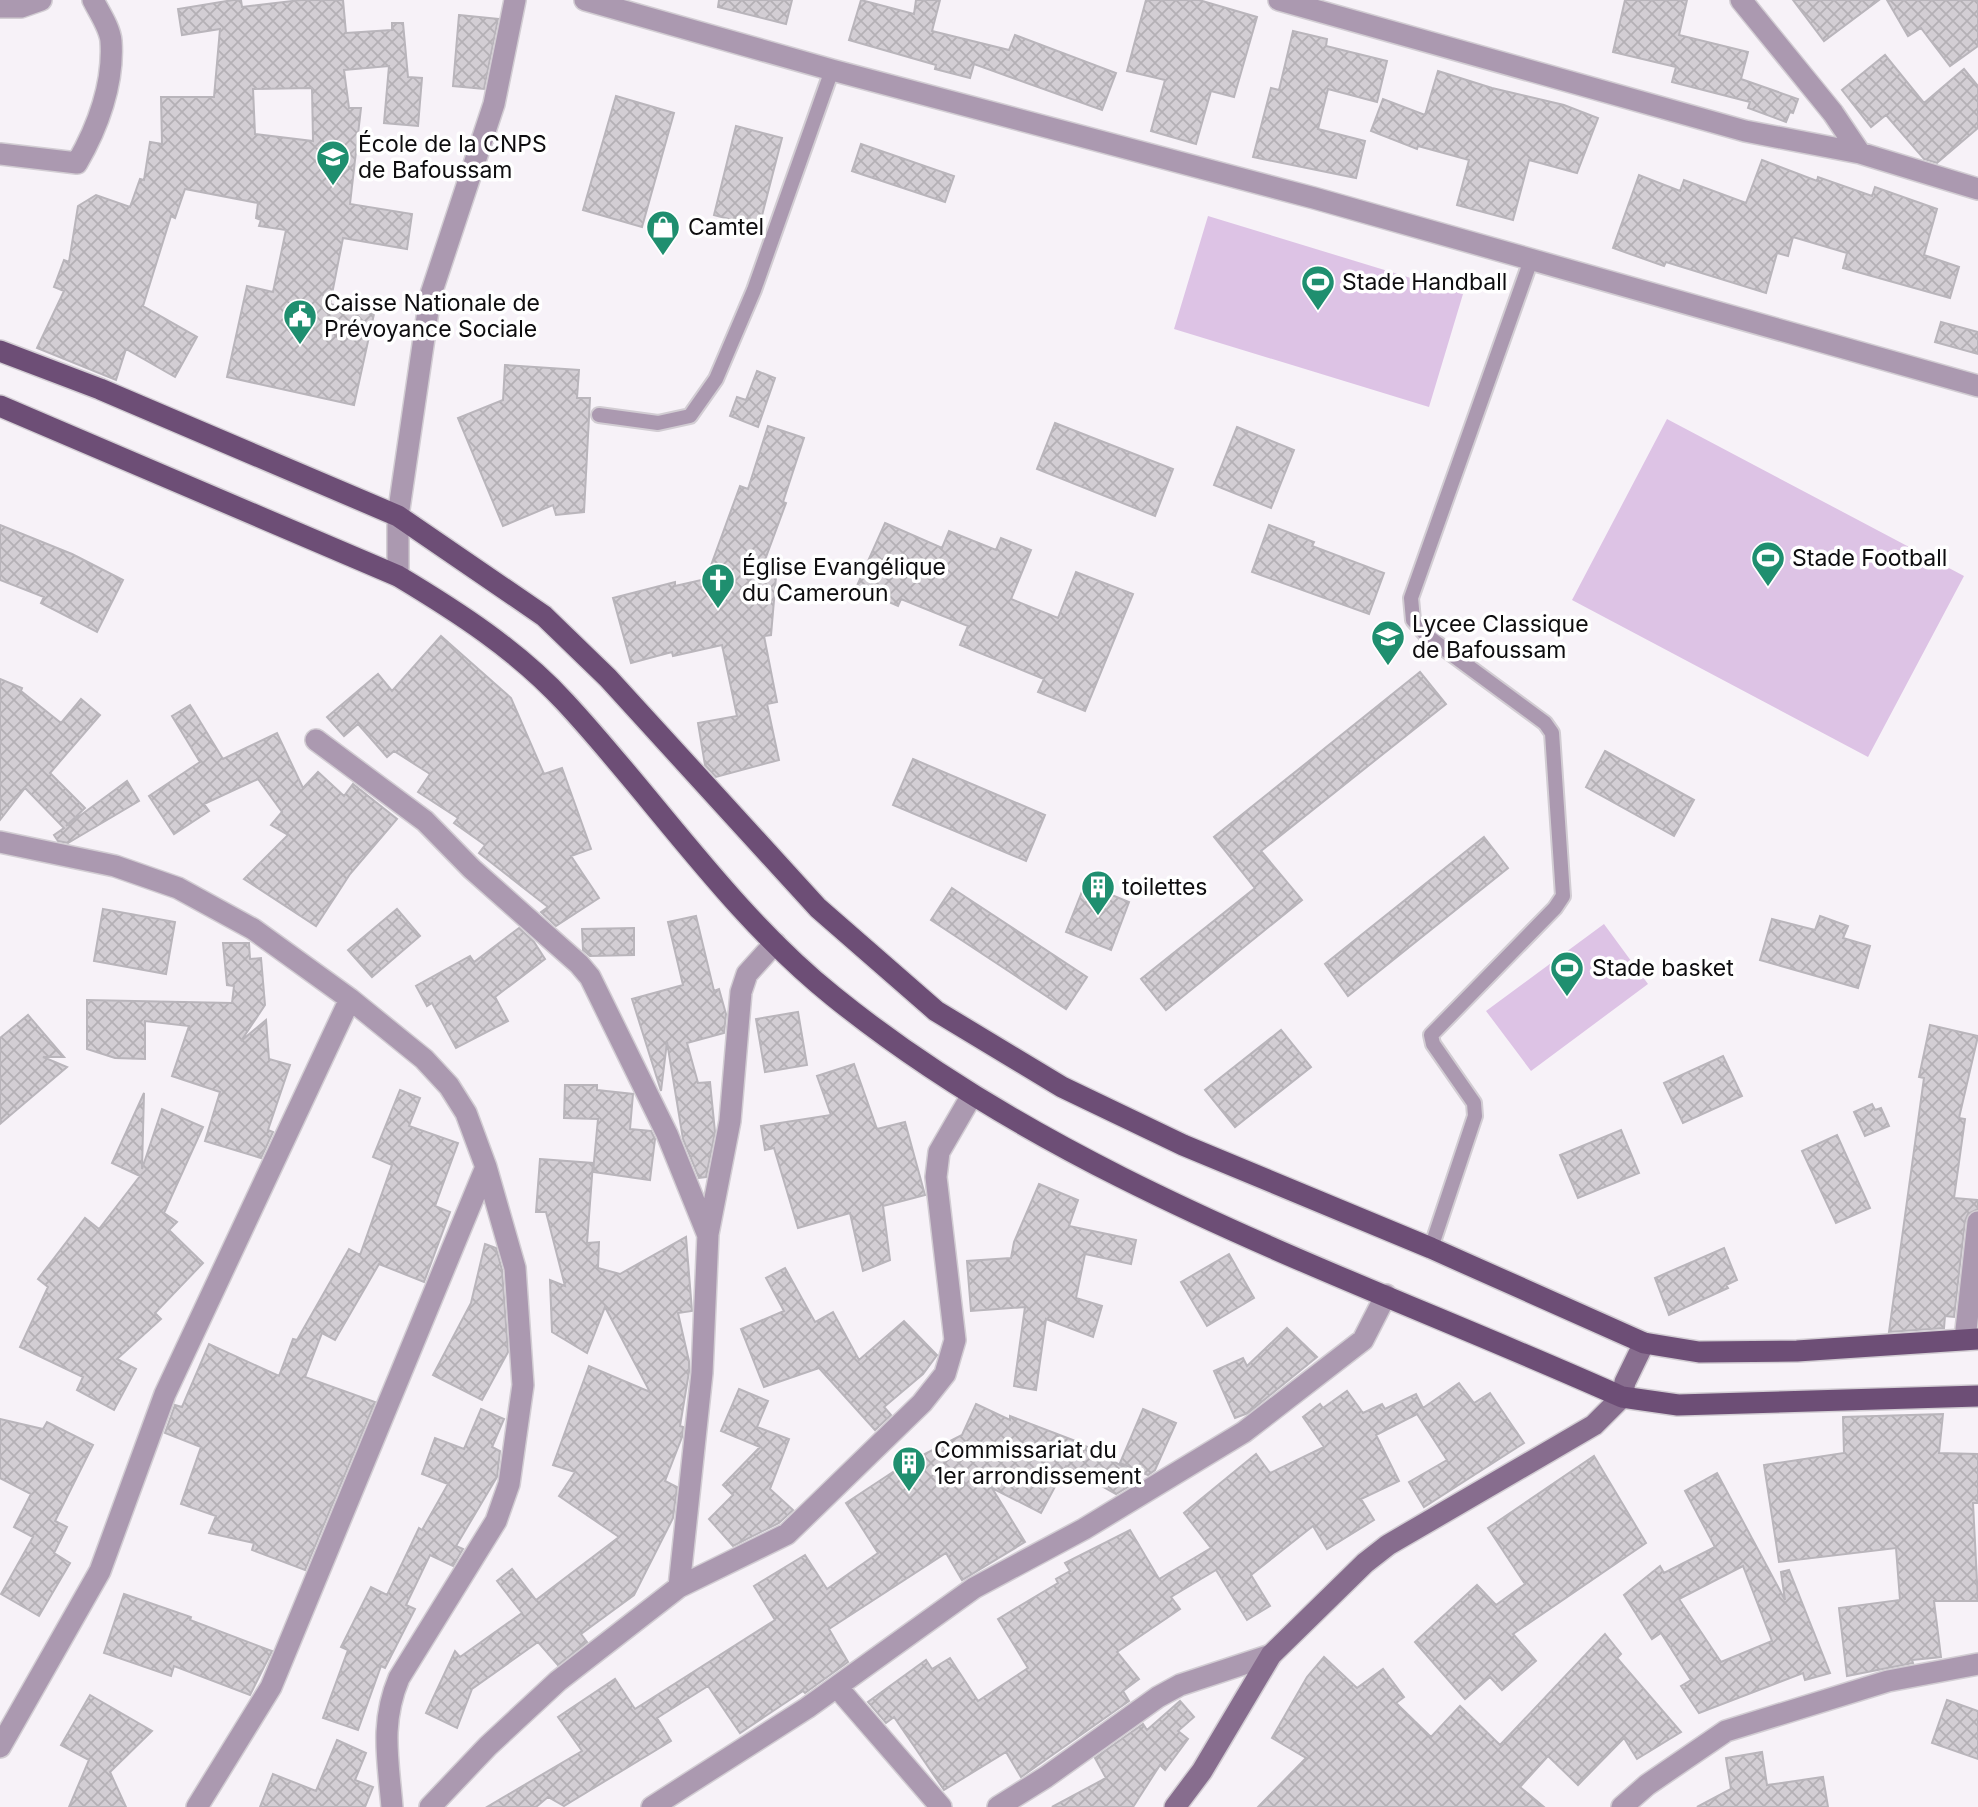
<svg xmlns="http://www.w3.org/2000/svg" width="1978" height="1807" viewBox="0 0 1978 1807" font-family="Inter,sans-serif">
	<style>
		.pitch { fill: #ddc3e5 }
		.building { fill: url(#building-cross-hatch); stroke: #b9b5bb; stroke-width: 2; fill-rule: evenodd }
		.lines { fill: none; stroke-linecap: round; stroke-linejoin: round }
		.lane-casing { stroke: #d2cdd3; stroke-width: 18 }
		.street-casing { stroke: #d2cdd3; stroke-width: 24 }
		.secondary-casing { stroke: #d2cdd3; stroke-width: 24 }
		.primary-casing { stroke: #d2cdd3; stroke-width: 24 }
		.lane { stroke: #ab99b0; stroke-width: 14 }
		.street { stroke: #ab99b0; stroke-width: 21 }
		.secondary { stroke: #876d8e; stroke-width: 21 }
		.primary { stroke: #6d4e76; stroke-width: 21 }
		.labels { text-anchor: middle; stroke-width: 7; stroke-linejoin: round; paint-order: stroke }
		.poi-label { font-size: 23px; fill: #0e0d0f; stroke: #fff; text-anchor: start }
	</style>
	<defs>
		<pattern id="building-cross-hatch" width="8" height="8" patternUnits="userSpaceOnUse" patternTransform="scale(1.75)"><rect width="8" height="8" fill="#d3ced4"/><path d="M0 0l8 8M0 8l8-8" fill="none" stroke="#b4b0b5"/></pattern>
	</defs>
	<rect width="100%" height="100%" fill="#f7f2f8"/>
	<path class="pitch" d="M1208,216L1463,294L1429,407L1174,329Z
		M1667,419L1964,576L1868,757L1572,600Z
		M1604,924L1648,984L1531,1071L1486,1011Z"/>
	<path class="building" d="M233,0H241L242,7L301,0H343L346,33L392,30V23H403L408,77L422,78L418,126L384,123L389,66L344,70L349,108H361L350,204L412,214L407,249L343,238L330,304L374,314L354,405L227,377L247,286L273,292L286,230L259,226L261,220L256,218L258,203L185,189L175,218L171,216L143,306L197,337L175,377L126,349L116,380L37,348L64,291L54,287L64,260L69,262L78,206L96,195L130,207L140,179L144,180L150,142L162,144L161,97H214L220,29L182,35L178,9ZM312,88L313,141L255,134L253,89Z
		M719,0H792L786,24L718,7Z
		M861,0L914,14L916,0H940L932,31L1009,50L1015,35L1116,73L1102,110L974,64L970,78L935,69L936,65L849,40Z
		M1146,0H1199L1257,17L1234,97L1211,91L1196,144L1151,131L1165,80L1127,71Z
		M1625,0H1687L1679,35L1748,52L1741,79L1798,99L1793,113L1790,112L1786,122L1748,108L1750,102L1672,82L1676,67L1613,52Z
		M1793,0H1879L1824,41Z
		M1887,0H1978V46L1950,66L1921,28L1908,36Z
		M459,15L498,19L484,89L453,86Z
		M1293,31L1327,39L1326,46L1387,61L1377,102L1328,89L1318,129L1365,141L1356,178L1253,157L1271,88L1279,90Z
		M1885,55L1924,103L1964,69L1978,86V128L1937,163L1924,159L1886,115L1871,127L1842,90Z
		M1438,71L1492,88L1564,105L1598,118L1577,173L1529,160L1513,220L1457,205L1469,160L1418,146L1417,149L1371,131L1383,99L1425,115Z
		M616,96L674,113L642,227L583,210Z
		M736,126L782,138L759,227L714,215Z
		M861,144L954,176L945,202L852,171Z
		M1762,160L1817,181L1818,177L1872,196L1875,187L1937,209L1924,255L1959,267L1950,298L1843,268L1847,253L1793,237L1788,256L1777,253L1766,293L1666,262L1664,266L1613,248L1639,175L1680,191L1684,180L1746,203Z
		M1941,322L1978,332V354L1935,342Z
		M505,365L579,370L577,398H590L584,512L556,515L553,505L503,526L458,418L503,400Z
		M757,371L775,378L758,427L730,416L737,397L746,400Z
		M1055,423L1173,469L1155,516L1037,469Z
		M768,426L804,438L783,502L786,503L759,576L776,577L771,635L764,636L777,702L767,704L779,760L716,777L705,765L698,723L737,716L722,645L673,656L672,652L631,663L613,598L675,582V586L706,579L740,486L748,489Z
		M1237,427L1294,450L1271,508L1214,485Z
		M885,523L942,548L949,531L996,550L1001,538L1031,550L1011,599L1058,618L1076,572L1133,594L1085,711L1038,692L1044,679L960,645L968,626L901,599L898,606L856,588Z
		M0,525L72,554L123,580L97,632L41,603L44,597L0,580Z
		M1269,525L1314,542L1312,546L1384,573L1369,614L1252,572Z
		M441,636L511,698L544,774L562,768L591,849L571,856L599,898L556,926L541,912L548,907L479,853L485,845L454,823L458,818L418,792L430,774L394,751L387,757L358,724L344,736L327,717L378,674L392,691Z
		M1420,672L1446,704L1261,851L1302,900L1166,1010L1141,979L1255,888L1214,837Z
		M0,679L22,688L21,691L61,723L81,699L100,715L50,773L85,808L66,826L127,781L139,801L68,843L58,841L54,835L64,828L25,788L0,820Z
		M190,705L223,759L277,733L303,788L318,772L344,796L353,784L397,819L350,874L316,926L244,879L288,835L271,825L282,812L258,779L204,804L209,811L174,834L149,796L200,762L172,716Z
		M1605,751L1694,800L1674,836L1586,787Z
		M913,759L1045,815L1026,861L893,805Z
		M1484,837L1508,868L1348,996L1325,964Z
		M1085,884L1129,902L1111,950L1066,932Z
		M952,888L1087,977L1066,1009L931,920Z
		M103,909L175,922L166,974L94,961Z
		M397,909L420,936L372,977L348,950Z
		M696,916L714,991L719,989L726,1014L724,1033L687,1043L698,1083L710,1082L715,1132L706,1177L699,1178L683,1139L667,1042L661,1091L632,999L683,985L668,922Z
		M1820,916L1848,926L1843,938L1870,946L1858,988L1760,960L1772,919L1815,930Z
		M519,928L534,942L545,959L495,997L508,1021L456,1048L432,1003L427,1006L416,986L470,956L474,962Z
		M634,928V955L590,956L583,950L582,929Z
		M223,943H249L250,959L261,958L265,1005L241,1041L266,1020L269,1059L290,1065L268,1130L273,1132L261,1158L205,1141L220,1092L172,1076L189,1026L145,1021V1059L115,1058L87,1049V1000L232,1003L234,986L227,985Z
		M798,1012L807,1065L765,1072L756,1019Z
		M28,1015L64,1057H43L67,1067L0,1124V1038Z
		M1930,1025L1978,1036L1959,1118L1965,1119L1954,1198L1978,1200V1209L1968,1214L1965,1221L1954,1317L1945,1316L1944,1328L1889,1332L1924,1078L1919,1077Z
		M1281,1030L1311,1067L1235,1127L1205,1090Z
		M1723,1056L1742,1096L1683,1123L1664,1083Z
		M854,1064L877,1129L905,1122L925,1195L883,1206L890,1260L863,1271L850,1213L798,1228L774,1148L765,1150L761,1126L831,1115L817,1076Z
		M565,1085H597V1090L633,1094L630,1129L651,1131L655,1139L650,1180L593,1172L598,1119L564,1118Z
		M400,1090L420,1098L409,1126L458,1143L435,1206L450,1212L424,1282L379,1264L335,1340L322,1333L305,1377L375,1402L305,1570L252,1550L254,1543L209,1533L216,1516L181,1504L201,1447L165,1433L175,1405L182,1407L209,1344L279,1376L293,1339L297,1340L349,1249L360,1255L392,1165L373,1157Z
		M144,1093L142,1169L162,1109L203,1127L164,1213L177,1222L169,1230L203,1263L155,1313L161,1319L117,1359L136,1369L114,1410L77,1390L83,1377L20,1347L48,1287L38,1279L85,1218L99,1229L140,1176L112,1163Z
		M1872,1104L1875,1110L1881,1108L1889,1126L1865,1136L1854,1112Z
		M1621,1130L1639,1173L1578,1198L1560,1155Z
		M1837,1135L1870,1208L1836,1223L1802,1151Z
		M540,1159L593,1163L587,1243L599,1242L598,1268L620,1274L686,1237L692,1311L678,1313L689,1361V1372L680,1426L683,1427L682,1437L665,1481L677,1487L673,1518L634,1595L581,1634L587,1642L558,1665L538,1642L472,1689L457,1728L426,1713L455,1651L460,1657L522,1613L497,1581L512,1569L536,1600L619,1537L559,1496L575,1472L553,1465L589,1366L650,1392L605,1307L587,1353L552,1332L550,1280L565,1286L546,1212H536Z
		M1039,1184L1078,1200L1069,1226L1136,1240L1131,1264L1085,1254L1076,1298L1102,1306L1093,1337L1046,1319L1036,1390L1014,1386L1025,1307L971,1311L967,1261L1011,1258L1014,1242Z
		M485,1244L496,1248L502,1270L508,1352L482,1400L433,1375L471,1303Z
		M1724,1248L1737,1280L1726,1285L1728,1288L1669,1315L1655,1278Z
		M1229,1254L1254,1298L1207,1326L1181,1282Z
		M785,1268L815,1322L833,1312L859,1360L904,1321L937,1355L923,1374L884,1407L891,1415L875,1430L819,1368L764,1387L741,1329L784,1311L766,1278Z
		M1287,1328L1317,1357L1248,1413L1235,1418L1214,1371L1243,1358L1247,1366Z
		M1459,1383L1474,1403L1490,1393L1524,1443L1424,1507L1409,1482L1447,1460L1417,1414L1376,1435L1399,1481L1361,1499L1374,1520L1327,1549L1313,1526L1251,1575L1270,1606L1247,1620L1216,1570L1171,1597L1180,1609L1117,1652L1139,1679L1123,1691L1129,1701L1021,1777L1006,1752L944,1790L894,1717L886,1723L868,1702L926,1660L932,1669L950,1658L978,1701L1028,1668L998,1619L1058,1583L1056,1579L1070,1571L1065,1563L1130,1530L1159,1579L1211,1548L1184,1513L1256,1454L1270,1473L1324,1447L1303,1417L1320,1404L1323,1408L1347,1391L1363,1413L1382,1404L1385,1409L1416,1394L1423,1408Z
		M739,1389L768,1401L757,1427L789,1439L770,1489L793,1510L779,1523L733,1546L709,1519L733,1495L723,1485L760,1447L721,1431Z
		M976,1404L1010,1420V1416L1078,1442L1135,1473L1131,1485L1116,1494L1066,1466L1041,1513L992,1488L1025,1542L962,1580L946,1553L829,1629L848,1662L805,1693L803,1691L740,1733L708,1686L657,1718L671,1741L564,1806L548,1797L536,1807H487L582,1751L558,1717L615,1679L635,1709L775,1620L754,1586L805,1555L827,1589L878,1553L846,1503L905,1464L962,1435Z
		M481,1409L504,1419L492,1447L500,1451L497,1477L456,1546L463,1549L453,1566L430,1555L406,1605L415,1609L385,1668L381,1666L358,1730L323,1718L348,1650L341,1647L371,1587L387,1595L419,1528L422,1530L448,1484L422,1474L435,1438L464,1449Z
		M1143,1409L1176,1423L1155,1470L1148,1475L1120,1463Z
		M1943,1414L1939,1453L1978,1454V1503H1973L1978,1601H1934L1941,1657L1912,1660L1913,1663L1847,1676L1839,1608L1900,1600L1896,1548L1779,1562L1764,1465L1844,1453L1843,1417Z
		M0,1419L43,1429L47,1422L93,1445L55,1521L67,1527L54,1553L70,1563L39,1616L1,1594L33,1537L14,1527L31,1494L0,1478Z
		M1594,1456L1646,1543L1513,1634L1536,1661L1502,1690L1490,1677L1465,1699L1415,1642L1477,1585L1496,1605L1525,1584L1488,1528Z
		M1717,1473L1785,1600L1781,1572L1789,1570L1830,1673L1805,1680L1803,1673L1699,1713L1681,1686L1691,1680L1661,1633L1652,1639L1624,1595L1660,1566L1664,1573L1715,1547L1685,1491ZM1743,1566L1772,1641L1721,1662L1679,1599Z
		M124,1594L191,1617L190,1620L272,1651L250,1695L174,1666L171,1676L104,1653Z
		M1605,1634L1621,1654L1617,1658L1681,1732L1637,1759L1624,1738L1578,1785L1548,1756L1520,1787L1544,1807H1258L1306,1758L1272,1738L1307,1677L1324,1657L1357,1688L1383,1669L1404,1697L1396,1703L1431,1737L1460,1706L1500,1745Z
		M90,1695L152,1731L110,1772L126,1807H69L89,1760L61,1745Z
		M1947,1700L1978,1711V1759L1932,1743Z
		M1180,1701L1194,1717L1178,1731L1188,1739L1165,1770L1160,1765L1133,1807H1052L1106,1778L1095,1758L1143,1724L1147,1730Z
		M337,1740L366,1753L355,1780L373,1787L365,1807H260L273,1774L316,1791Z
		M1762,1752L1767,1785L1823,1777L1828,1807H1697L1731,1789L1726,1758Z"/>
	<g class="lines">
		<g class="lane-casing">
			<path id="lane" d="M599,415L658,423L690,416L716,379L754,290L832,70
				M1431,1248L1475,1116L1474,1103L1433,1044L1431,1035L1555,908L1563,896L1552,733L1545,723L1427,636L1413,620L1411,598L1531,260"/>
		</g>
		<g class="street-casing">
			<path id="street" d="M585,0L832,70L1314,198L1978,386
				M1279,0L1745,131L1860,153L1978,189
				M1741,0L1833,113L1860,153
				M0,7H21L41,0
				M0,154L77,163C98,127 114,83 111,41C110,28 99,12 93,0
				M398,576V516L430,297L494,104L515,0
				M316,740L425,821L472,869L579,964L590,977L667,1134L707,1233
				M0,842L115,866L178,888L253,929L350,999L424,1059L449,1086L466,1113L486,1167L515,1268L523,1385L509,1484L496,1521L399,1678C380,1723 388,1759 392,1807
				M1965,1339L1978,1222
				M679,1587L702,1373L708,1234L730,1121L741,992L747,974L775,943
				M837,1687L941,1807
				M0,1747L100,1571L165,1394L350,999
				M197,1807L271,1687L486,1167
				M430,1807L488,1746L558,1681L679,1587L787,1534L922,1403L945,1374L955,1340L936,1177L939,1152L972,1095
				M652,1807L807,1708L974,1588L1084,1529L1244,1432L1363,1340L1386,1295
				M998,1807L1046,1777L1158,1697L1180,1685L1271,1655
				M1622,1807L1647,1785L1726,1731L1888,1681L1978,1664"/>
		</g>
		<g class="secondary-casing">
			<path id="secondary" d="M1175,1807L1202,1771L1271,1655L1365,1563L1388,1545L1594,1425L1622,1397L1625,1382L1644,1343"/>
		</g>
		<g class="primary-casing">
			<path id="primary" d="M0,351L100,389L398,516L544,616L608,678L818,908L936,1011L1062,1087L1183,1145L1431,1248L1644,1343L1699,1352L1797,1351L1978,1339
				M0,406L398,576C458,612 517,650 565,702C655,799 730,913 833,996C1064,1183 1354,1277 1622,1397L1678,1405L1978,1396"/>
		</g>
		<use href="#lane" class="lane"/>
		<use href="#street" class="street"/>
		<use href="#secondary" class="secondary"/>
		<use href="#primary" class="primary"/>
	</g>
	<defs>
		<g id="school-pin" transform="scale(1.75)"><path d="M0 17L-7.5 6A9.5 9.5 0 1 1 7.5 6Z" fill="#1f8f6f" stroke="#fff"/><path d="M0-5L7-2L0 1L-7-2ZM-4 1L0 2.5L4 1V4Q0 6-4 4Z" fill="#fff"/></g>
		<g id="shop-pin" transform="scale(1.75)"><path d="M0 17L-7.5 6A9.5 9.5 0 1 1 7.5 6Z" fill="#1f8f6f" stroke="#fff"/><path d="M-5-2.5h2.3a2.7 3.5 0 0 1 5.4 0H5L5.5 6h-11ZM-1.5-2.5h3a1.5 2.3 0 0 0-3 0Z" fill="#fff"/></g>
		<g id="stadium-pin" transform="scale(1.75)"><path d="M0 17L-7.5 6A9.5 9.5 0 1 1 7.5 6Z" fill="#1f8f6f" stroke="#fff"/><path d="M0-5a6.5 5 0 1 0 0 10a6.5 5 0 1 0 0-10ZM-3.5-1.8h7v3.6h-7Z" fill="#fff"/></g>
		<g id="civic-pin" transform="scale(1.75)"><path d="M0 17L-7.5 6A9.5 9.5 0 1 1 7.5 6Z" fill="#1f8f6f" stroke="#fff"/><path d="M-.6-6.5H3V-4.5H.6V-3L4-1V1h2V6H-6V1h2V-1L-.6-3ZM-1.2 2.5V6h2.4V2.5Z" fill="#fff"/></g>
		<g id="church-pin" transform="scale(1.75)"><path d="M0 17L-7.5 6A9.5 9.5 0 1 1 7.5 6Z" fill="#1f8f6f" stroke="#fff"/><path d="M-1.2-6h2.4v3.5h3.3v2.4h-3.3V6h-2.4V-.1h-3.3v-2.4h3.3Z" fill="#fff"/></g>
		<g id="building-pin" transform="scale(1.75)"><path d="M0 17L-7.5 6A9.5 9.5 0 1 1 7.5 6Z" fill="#1f8f6f" stroke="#fff"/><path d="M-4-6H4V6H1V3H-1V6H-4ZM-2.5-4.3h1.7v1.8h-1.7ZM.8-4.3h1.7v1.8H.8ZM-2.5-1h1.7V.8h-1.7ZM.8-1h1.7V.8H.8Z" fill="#fff"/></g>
	</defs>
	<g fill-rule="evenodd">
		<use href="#school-pin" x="333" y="157"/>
		<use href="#shop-pin" x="663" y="227"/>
		<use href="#stadium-pin" x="1318" y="282"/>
		<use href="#civic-pin" x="300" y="316"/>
		<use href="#stadium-pin" x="1768" y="558"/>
		<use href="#church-pin" x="718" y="580"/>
		<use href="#school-pin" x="1388" y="637"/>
		<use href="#building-pin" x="1098" y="887"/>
		<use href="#stadium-pin" x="1567" y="968"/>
		<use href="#building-pin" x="909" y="1463"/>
	</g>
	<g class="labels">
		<g class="poi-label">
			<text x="358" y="152">École de la CNPS<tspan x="358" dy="26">de Bafoussam</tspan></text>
			<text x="688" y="235">Camtel</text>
			<text x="1342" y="290">Stade Handball</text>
			<text x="324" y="311">Caisse Nationale de<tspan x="324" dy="26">Prévoyance Sociale</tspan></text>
			<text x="1792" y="566">Stade Football</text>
			<text x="742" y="575">Église Evangélique<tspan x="742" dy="26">du Cameroun</tspan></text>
			<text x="1412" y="632">Lycee Classique<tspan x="1412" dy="26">de Bafoussam</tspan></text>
			<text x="1122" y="895">toilettes</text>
			<text x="1592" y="976">Stade basket</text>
			<text x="934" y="1458">Commissariat du<tspan x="934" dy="26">1er arrondissement</tspan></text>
		</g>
	</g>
</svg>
